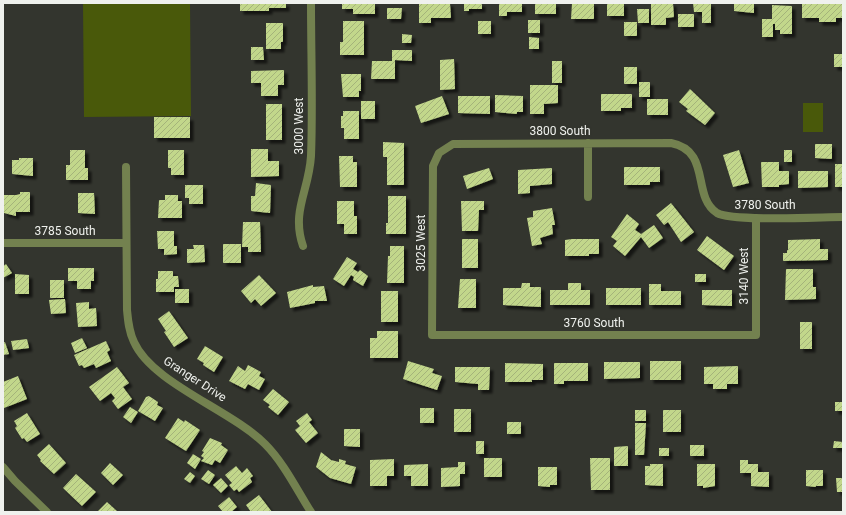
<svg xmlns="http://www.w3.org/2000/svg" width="846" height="515" viewBox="0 0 846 515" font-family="Roboto,sans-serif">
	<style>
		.pitch { fill: #49590a }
		.building { fill: url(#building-hatch); filter: url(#shadow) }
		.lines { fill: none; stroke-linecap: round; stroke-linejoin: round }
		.street { stroke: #73814f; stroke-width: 8 }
		.labels { text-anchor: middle; stroke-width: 4; stroke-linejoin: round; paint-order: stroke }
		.street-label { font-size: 12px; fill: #eff1ed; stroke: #33352e }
	</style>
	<defs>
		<pattern id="building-hatch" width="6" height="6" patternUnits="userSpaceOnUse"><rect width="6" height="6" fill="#c2d78b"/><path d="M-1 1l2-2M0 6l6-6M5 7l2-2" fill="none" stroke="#a4b37a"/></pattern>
		<filter id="shadow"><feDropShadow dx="3.5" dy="3.5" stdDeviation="1" flood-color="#0009"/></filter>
	</defs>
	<rect width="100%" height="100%" fill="#33352e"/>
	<path class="pitch" d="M83,3H190L191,116L84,117Z
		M803,103H823V132H803Z"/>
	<path class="building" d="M240,3H286V8H269V11H240Z
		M342,3H375V14H353V9H342Z
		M419,3H450L451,18H431V23H419Z
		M464,3H482V9H469V11H464Z
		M507,3H522V12H507V16H499V4Z
		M535,3H556V14H535Z
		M572,3H594V19H571Z
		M607,3H624V16H607Z
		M651,3H673L674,17L666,18V25H651Z
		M693,3H711V23H702V12H694Z
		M734,3H754V13L734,11Z
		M802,3H842V18H836V22H819V18H802Z
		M772,5L792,6V34H780V30H775V24H773V37H762V19H772Z
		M387,8H402L401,19H387Z
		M637,9H649V23H638Z
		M678,14H694V27H678Z
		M528,20H540V33H528Z
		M343,21H364V55H340V42H343Z
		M478,21H491V34H478Z
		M624,22H637V36H624Z
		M266,23H283V42H281V49H266Z
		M402,34L412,35L411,43H402Z
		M529,37L539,38V49H529Z
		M251,47H263L264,60H251Z
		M392,50H412V61L395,60V79H371L372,61H392Z
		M834,54H843V67H834Z
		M454,59L455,89L440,90V60Z
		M552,61H562V83H552Z
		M624,67H637V84H624Z
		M284,70V85H278V96H261V83H251V71Z
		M341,74H361V91H359V97H343Z
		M639,82H650V97H639Z
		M530,85H558V103L544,104V114H530Z
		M690,89L715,113L705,125L686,111L688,109L679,102Z
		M601,94H632V108H621V111H601Z
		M495,95L523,96V112H517V114L495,112Z
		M442,96L449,114L421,123L415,106Z
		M458,96H490V114L458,113Z
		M647,99H668V115H647Z
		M361,101H375V119H361Z
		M266,104H282V140H266Z
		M343,111H359V139H344V128H341V116H343Z
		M154,117H190V138H154Z
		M383,142L404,143V185H387V157H383Z
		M815,144H832V159L815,158Z
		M251,149H268V161H279V176L251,177Z
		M70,150H85V168H88V180H66V165H70Z
		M168,150H184V175H171V168H168Z
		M739,150L749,183L733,187L723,155Z
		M784,150H792V162H784Z
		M339,156H353V162H357V187H340Z
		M19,158H33V176L12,174V160H19Z
		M761,162H779V171H789V184L779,185V187H762Z
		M835,164H843V187H835Z
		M624,167H660V182H650V185H624Z
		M489,168L493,179L467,189L463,176Z
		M552,168V184L530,186V193L518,194V170Z
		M798,171H828V187L798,188Z
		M256,183L271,185L270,213L251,211V196H255Z
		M185,185H203V204H189V198H185Z
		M20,192H30V212H16V216L4,213V195H16L20,194Z
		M78,193H94L95,214L78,213Z
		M165,195H178V201H182V218H158L159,200H165Z
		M388,196H406V234H386V223H388Z
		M337,201H354V216H357V234H344V224H337Z
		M461,201H484V210H479L478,231H462Z
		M671,203L694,232L681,242L668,222L664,225L656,215Z
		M552,208L555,225H552L553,234L540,238L542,244L532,246L527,218L533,217V211Z
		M627,214L639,224L635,230L641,234L654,225L663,238L649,248L641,237L625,256L613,246L617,241L611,237Z
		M243,222H260L261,252H248V247H242Z
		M157,231H174V246H177V254L164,255V249H158Z
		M707,236L734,256L724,270L697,250Z
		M462,239H478V268H462Z
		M572,239H599V254H589V256H565V240Z
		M820,239V249H828V260L783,261V253H787V250H788V240Z
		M223,244H241V263H223Z
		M193,245H204L205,262L187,263V249H194Z
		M390,246H404V283H387L388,256H390Z
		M347,257L357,263L353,269L358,272L360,270L368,276L363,286L353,280L354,277L351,275L344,286L333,279Z
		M6,264L12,273L3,278V266Z
		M68,268H94V281H91V289H77V281H68Z
		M786,269H813V287H816V299L785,300Z
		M158,271H173V276H178L179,287H174V292H156V279H158Z
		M15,274L29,275V294H15Z
		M695,274H706V282H695Z
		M259,275L276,293L261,306L255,299L251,303L241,291Z
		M460,279H476V308H458Z
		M50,280H64V298H50Z
		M522,283H530V287H541V307L503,305V288H521Z
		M568,283H581V290H590V305H550V290H568Z
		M649,284H661V291H681V305H649Z
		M313,285V287L324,286L327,301H315V303L290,308L287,292Z
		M606,288H641V305H606Z
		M175,289H189V303H175Z
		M702,290H732V306L702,305Z
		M381,291H398V322H381Z
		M65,299L66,313L51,314L49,300Z
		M89,302V309L96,308L97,326L78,327L76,303Z
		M169,311L188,338L174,347L164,332L166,331L158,319Z
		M800,322H812V349H800Z
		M377,331H398V358H370V338H377Z
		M82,338L87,348L75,353L71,343Z
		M27,339L29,348L13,350L11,341Z
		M106,341L110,350L107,352L111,361L96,368L94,364L84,368L82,365L79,366L74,355Z
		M5,342L9,354L3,355V343Z
		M205,346L223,357L214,372L203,365L204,363L197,359Z
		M408,361L434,369L432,373L442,376L437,390L403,379Z
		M650,361H681V380H650Z
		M604,362H640V378L604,379Z
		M505,363L543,364V380H532V382H505Z
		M554,363H588V381H564V384H554Z
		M248,365L261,372L259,376L265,379L259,390L248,384L245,389L229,381L238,366L245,371Z
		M738,366V384H727V389H713V384H704V367Z
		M117,367L129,383L123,387L132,399L118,409L112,401L115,398L111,393L100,401L89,387Z
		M455,367H490L489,390H478V384L455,382Z
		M18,376L27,399L4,408L3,382Z
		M273,389L289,402L278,415L268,407L270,405L263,400Z
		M149,396L158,402L157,405L163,408L155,421L138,411L146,397Z
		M835,402H843V411H835Z
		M130,407L138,412L131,423L123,417Z
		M420,408H434V423H420Z
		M454,409H471V432H454Z
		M635,410H646V421H635Z
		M663,410H681V432H663Z
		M27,413L40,434L27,442L24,438L22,439L15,428L17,426L14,421Z
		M307,413L312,420L309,422L318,433L306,443L295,430L300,426L296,421Z
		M178,418L184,422L185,420L200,430L186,451L165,438Z
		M507,422H521V434H507Z
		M635,423H646L644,455H635Z
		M344,429H360V447L344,446Z
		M210,438L222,443L221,445L228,450L220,463L215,460L212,465L201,461L204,458L201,456L204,452L202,451Z
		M476,441H484V454H476Z
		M834,441L843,442V448H833Z
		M49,444L66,463L54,474L40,461L41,460L37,455Z
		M690,445H704V456H690Z
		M628,446V466H614V447Z
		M659,448H669V456H659Z
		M321,452L331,460L339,462V459L346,461L345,464L356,467L351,484L330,478L316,467Z
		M193,454L201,459L195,469L187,463Z
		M484,458H502V477H484Z
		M590,458H610V490H591Z
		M394,459V476H387V486H370V460Z
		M740,460H748V464H758V472H769V487L751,486V473H740Z
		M458,462H465V474H460V486L441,487V468L458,467Z
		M110,463L123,475L113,485L101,473Z
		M428,464V486H411V476H404V465Z
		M650,464H663V486L645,485V466H650Z
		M697,464H715V486L703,488V486H697Z
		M236,466L242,473L247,468L253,476L250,478L252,482L239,492L237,489L234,491L229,485L232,483L225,475Z
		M538,467H557V485H550V487L538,486Z
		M208,470L215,475L209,484L201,479Z
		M806,470H823V486H816V487L806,486Z
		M190,472L195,476L190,483L184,479Z
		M76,474L96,492L82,506L63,488Z
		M221,478L228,486L221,493L213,485Z
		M836,478H843V492H837Z
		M259,495L272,512H251L246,505Z
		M229,497L237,507L231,512H223L218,506Z
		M107,502L118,512H97Z"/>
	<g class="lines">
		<path class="street" d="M588,143V197
			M126,167L127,310C128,321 129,332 134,342C152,383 231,410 265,444C284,463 297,490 311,512
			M756,218V335H432L433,166L439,153L453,144L671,143C712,151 691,196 717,213C732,222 821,217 843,217
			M3,243H126
			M303,246C291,211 309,191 311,156C313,106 311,54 311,3
			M3,467L15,481L47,512"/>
	</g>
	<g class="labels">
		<g class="street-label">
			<text transform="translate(299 126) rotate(-90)" y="4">3000 West</text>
			<text x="560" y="135">3800 South</text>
			<text x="765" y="209">3780 South</text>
			<text x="65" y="235">3785 South</text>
			<text transform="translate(421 243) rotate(-90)" y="4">3025 West</text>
			<text transform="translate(744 276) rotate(-90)" y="4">3140 West</text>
			<text x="594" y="327">3760 South</text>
			<text transform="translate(195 379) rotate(33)" y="4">Granger Drive</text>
		</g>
	</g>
	<rect width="846" height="515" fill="none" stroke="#eff1ed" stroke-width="8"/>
</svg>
